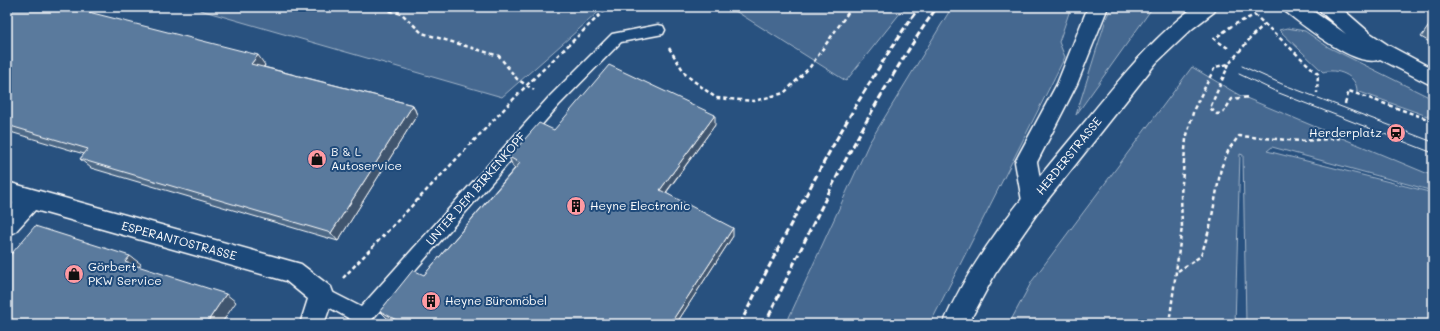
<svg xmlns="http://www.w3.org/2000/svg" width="1440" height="331" viewBox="0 0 1440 331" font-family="Mali,sans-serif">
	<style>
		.green { fill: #446890; stroke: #a2b4c8 }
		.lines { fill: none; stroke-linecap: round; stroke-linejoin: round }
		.service-casing { stroke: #fff; stroke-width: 3 }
		.minor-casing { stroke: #fff; stroke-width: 3 }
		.tertiary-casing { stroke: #fff; stroke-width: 3 }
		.secondary-casing { stroke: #fff; stroke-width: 3 }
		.path { stroke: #fff; stroke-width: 2.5; stroke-dasharray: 4 3; stroke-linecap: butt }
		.service { fill: #1f4a7a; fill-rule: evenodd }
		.minor { fill: #1f4a7a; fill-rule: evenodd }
		.tertiary { fill: #1f4a7a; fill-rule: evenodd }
		.secondary { fill: #1f4a7a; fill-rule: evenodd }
		.tram { stroke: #fff; stroke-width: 1 }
		.rail { stroke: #fff; stroke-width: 3; stroke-dasharray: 6 3; stroke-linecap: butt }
		.wall { fill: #4d6987; stroke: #fff }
		.shaded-wall { fill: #3f556e; stroke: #fff }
		.building { fill: #5a7a9d; stroke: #fff }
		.labels { text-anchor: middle; stroke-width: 4; stroke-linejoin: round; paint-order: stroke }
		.poi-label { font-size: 12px; fill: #fff; stroke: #1f4a7a; text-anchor: start }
		.street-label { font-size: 12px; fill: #fff; stroke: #1f4a7a }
	</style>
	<rect width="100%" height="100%" fill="#28517f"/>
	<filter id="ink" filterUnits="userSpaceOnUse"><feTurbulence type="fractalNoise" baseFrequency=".025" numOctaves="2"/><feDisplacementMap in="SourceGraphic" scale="8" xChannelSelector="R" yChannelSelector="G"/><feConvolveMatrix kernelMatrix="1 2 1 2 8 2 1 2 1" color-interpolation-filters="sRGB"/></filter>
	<g filter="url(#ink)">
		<path class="green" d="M190,7H604L502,97Z
			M729,7H905L846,81Z
			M952,7H1071L1059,42L1065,57L930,324H786L869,143Z
			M1112,7H1153L1076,115L1107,16Z
			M1287,28L1305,31L1328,47L1433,99V118L1357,91C1357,75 1336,68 1323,72L1279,30Z
			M1192,67L1239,95L1433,176V191L1272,147L1267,151L1433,193V324H1246L1243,155L1240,154L1235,324H1161L1152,321V324H1009L1032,281Z"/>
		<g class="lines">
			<g class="service-casing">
				<path id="service" d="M658,25L663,26L665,30L663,34L621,42L559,105L369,323H357L316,300L314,295L316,290L322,287L361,307L549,97L612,34Z"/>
			</g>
			<g class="minor-casing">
				<path id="minor" d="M1088,7H1108L1077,84L1037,162L1044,201L1041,208L1033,211L1025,208L1022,201L1015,162L1057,84Z
					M7,182L301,264L331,287L334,295L324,324H300L308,299L286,281L35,210L15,232L7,235V209L13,203L7,202Z"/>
			</g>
			<g class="tertiary-casing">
				<path id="tertiary" d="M1283,7H1307L1346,34L1321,12L1318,7H1340L1370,33L1388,45L1433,69V86L1380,59C1358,70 1304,26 1286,12Z"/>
			</g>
			<g class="secondary-casing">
				<path id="secondary" d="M1194,7H1217L1214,12L1193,28L1156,63L1041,208L995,274L968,324H943C974,252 1028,191 1078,130C1114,87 1148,41 1194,7Z"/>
			</g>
			<path class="path" d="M384,7L387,10L402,14L422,33L499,56L517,79L534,90
				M669,48L686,75L716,98L754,101L784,93L810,67L852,7
				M1228,48L1214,39L1233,25L1255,15L1318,74L1317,93
				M1229,64L1210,108L1217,114L1223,113L1232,99L1249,97
				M1345,104L1349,91L1433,121
				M1178,271L1201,256L1210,227L1221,168L1229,149L1239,136L1300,141L1342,138
				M343,278L526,86L608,7
				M1169,324L1182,227L1181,194L1186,139L1194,109L1215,67L1229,64L1253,35L1265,24"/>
			<use href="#service" class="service"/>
			<use href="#minor" class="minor"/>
			<use href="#tertiary" class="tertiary"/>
			<use href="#secondary" class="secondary"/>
			<path class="tram" d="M1242,66L1282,84L1433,142
				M1239,74L1279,93L1433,153"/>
			<path class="rail" d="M740,324C795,215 849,107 919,7
				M765,324C817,215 868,106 937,7"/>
		</g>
		<path class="wall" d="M7,7L265,65L264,67L413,105L417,115L338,241L91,168L80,159L84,154L7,131Z
			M1433,20V44L1421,37Z
			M715,125L666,193L733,236L676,324H396V323L387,318L380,311L424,275L515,168L513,167L509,157L554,130Z"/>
		<path class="shaded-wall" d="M258,55L265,65L258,73L251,64Z
			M413,105L417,115L338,241L331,233Z
			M715,115V125L661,199L660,190Z
			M733,228V236L676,324H670Z
			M130,256L141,264L137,270L125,262Z
			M226,294L236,302L221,324H206Z"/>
		<path class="building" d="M7,7H69L258,55L251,64L413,105L331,233L80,159L88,149L7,125Z
			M609,65L715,115L660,190L733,228L670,324H396L398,321L380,311L413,270L424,275L520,163L509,157L539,123L554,130Z
			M35,226L130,256L125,262L226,294L206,324H7V259Z"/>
	</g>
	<defs>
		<g id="station-disc" transform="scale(1)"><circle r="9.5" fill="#ff9aa2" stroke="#1f4a7a"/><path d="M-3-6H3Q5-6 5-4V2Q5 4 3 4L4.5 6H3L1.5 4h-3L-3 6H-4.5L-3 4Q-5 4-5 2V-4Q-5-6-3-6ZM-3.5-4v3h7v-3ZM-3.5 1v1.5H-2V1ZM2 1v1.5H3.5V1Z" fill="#111"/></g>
		<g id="shop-disc" transform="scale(1)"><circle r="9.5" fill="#ff9aa2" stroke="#1f4a7a"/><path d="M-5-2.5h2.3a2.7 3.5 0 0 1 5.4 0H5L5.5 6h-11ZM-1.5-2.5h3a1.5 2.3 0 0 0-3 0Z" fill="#111"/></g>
		<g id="building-disc" transform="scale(1)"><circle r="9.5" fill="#ff9aa2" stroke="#1f4a7a"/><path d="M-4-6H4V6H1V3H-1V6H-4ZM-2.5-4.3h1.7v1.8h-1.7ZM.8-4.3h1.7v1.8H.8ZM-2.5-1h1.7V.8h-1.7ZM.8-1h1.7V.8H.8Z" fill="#111"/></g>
	</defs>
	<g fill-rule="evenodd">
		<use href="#station-disc" x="1396" y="133"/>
		<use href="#shop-disc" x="317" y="159"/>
		<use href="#building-disc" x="576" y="206"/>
		<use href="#shop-disc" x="74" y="274"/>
		<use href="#building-disc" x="431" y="301"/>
	</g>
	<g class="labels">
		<g class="poi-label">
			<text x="1382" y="137" text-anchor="end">Herderplatz</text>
			<text x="331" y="156">B &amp; L<tspan x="331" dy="14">Autoservice</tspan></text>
			<text x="590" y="210">Heyne Electronic</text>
			<text x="88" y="271">Görbert<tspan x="88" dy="14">PKW Service</tspan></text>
			<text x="445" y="305">Heyne Büromöbel</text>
		</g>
		<g class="street-label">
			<text transform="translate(1069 156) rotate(-51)" y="4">HERDERSTRASSE</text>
			<text transform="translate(476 189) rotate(-49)" y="4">UNTER DEM BIRKENKOPF</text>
			<text transform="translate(179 241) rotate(15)" y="4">ESPERANTOSTRASSE</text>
		</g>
	</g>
	<rect width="1440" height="331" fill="none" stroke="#1f4a7a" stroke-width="24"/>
	<rect x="12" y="12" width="1416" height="307" fill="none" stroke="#fff" stroke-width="1.5" filter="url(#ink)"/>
</svg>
